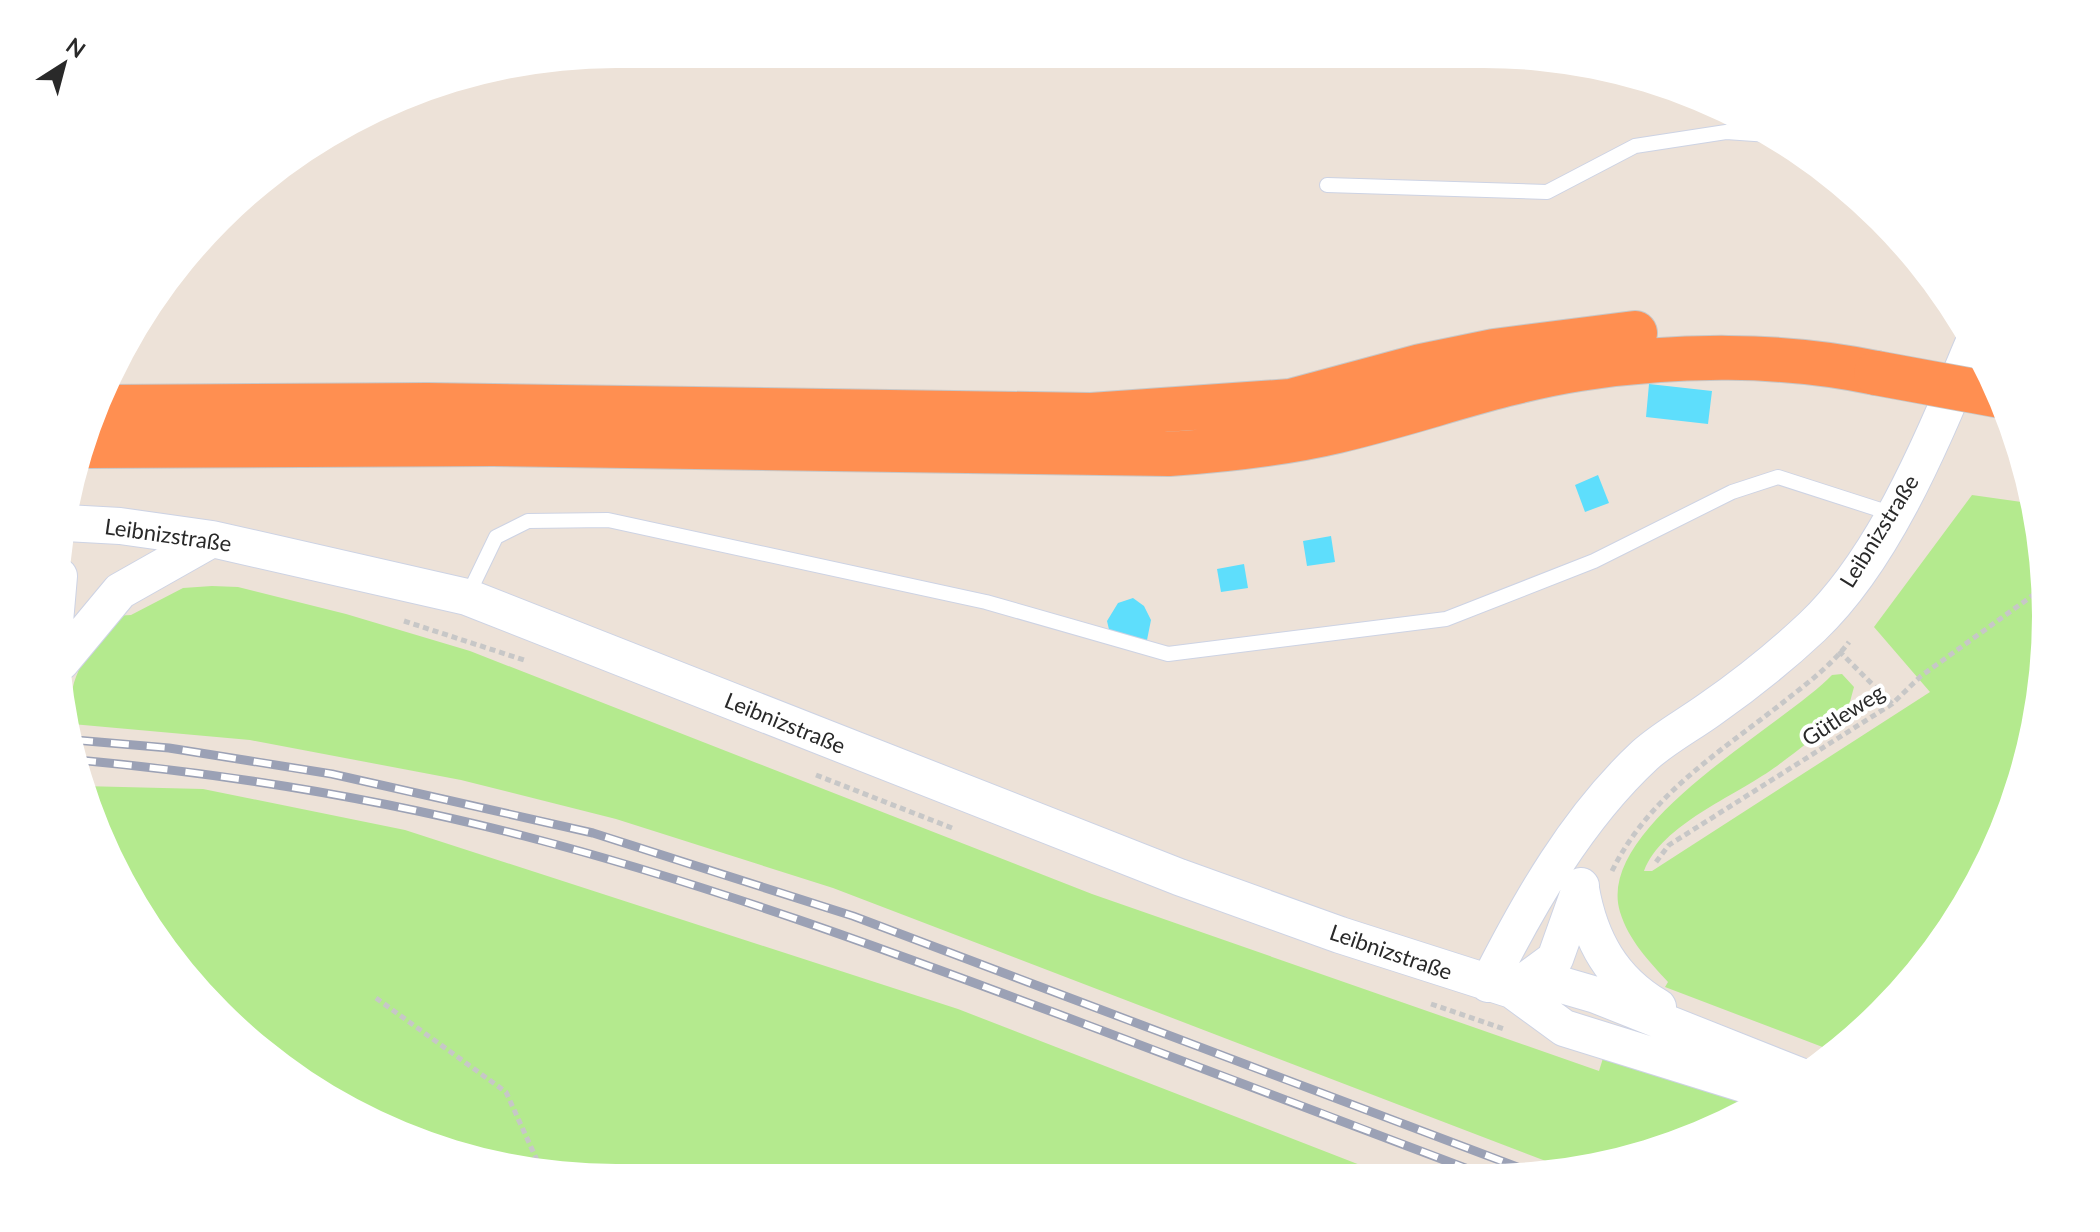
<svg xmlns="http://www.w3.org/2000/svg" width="2100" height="1232" viewBox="0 0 2100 1232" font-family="Lato,sans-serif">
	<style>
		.green { fill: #b4ea8e }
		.water { fill: #5edefc }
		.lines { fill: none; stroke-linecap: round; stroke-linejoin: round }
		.service-casing { stroke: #cdd3e4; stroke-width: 16 }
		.tertiary-casing { stroke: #cdd3e4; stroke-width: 38 }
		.motorway-casing { stroke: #c7c7c7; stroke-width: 46 }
		.path { stroke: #c7c7c7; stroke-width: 5; stroke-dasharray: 6 4; stroke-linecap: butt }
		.service { stroke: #fff; stroke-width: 14 }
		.tertiary { stroke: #fff; stroke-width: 36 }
		.motorway { stroke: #ff8f51; stroke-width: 44 }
		.rail-casing { stroke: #9ba1b5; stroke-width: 9 }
		.rail { stroke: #fff; stroke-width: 6; stroke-dasharray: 18; stroke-linecap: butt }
		.motorway-bridge-casing { stroke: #c7c7c7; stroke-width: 46; stroke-linecap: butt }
		.motorway-bridge { stroke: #ff8f51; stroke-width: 44 }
		.labels { text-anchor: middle; stroke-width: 8; stroke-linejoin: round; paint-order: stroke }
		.street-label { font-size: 22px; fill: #292929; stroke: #fff }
	</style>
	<rect width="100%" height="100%" fill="#ede2d8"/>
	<path class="green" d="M1972,495L2035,504C2061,675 2027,836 1916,971C1904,985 1894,1001 1881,1014C1867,1028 1849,1039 1833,1051L1665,987L1668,982C1649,961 1629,941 1620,912C1594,826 1782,727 1832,675L1842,674L1854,687L1848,709L1840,720C1816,734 1797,752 1774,768C1734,797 1662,824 1644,871H1652L1930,692L1874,627Z
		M212,586L238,587L346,614L470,651L1092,894L1599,1071L1604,1055L1758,1106L1664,1148L1564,1168L833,888L616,819L461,780L250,740L72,724C64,679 89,651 114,616L131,615L183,588Z
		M82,786L203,789L405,830L958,1009L1391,1177H579L435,1148L304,1084L170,958L84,797Z"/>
	<path class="water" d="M1649,384L1712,391L1708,424L1646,417Z
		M1598,475L1609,503L1585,512L1575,485Z
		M1331,536L1335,562L1307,566L1303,541Z
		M1244,564L1248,588L1221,592L1217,569Z
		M1133,598L1144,606L1151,620L1147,640L1132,650L1111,638L1107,621L1118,603Z"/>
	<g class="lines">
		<g class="service-casing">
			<path id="service" d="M1327,185L1547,192L1635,146L1726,132L1769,135
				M468,595L496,537L528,521L608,520L986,602L1168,654L1446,619L1594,561L1732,492L1778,477L1893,514"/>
		</g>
		<g class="tertiary-casing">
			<path id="tertiary" d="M66,523L120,526L212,539L467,597L1179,877L1340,935L1512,990L1564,1028L1776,1094
				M55,622L59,576
				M61,662L120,591L212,539
				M1581,889C1590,940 1612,980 1658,1007
				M1488,984C1529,903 1577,818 1645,755C1664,738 1688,725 1709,710C1745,685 1780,657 1812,627C1886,557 1934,436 1973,344
				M1517,987L1555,959L1581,886
				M1512,990L1548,981L1596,995L1800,1076"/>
		</g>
		<g class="motorway-casing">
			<path id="motorway" d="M102,407L428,405L1091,415L1291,401L1421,366L1494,351L1635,333
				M84,446L493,444L1169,454C1226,450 1282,444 1337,431C1419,412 1496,382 1579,369C1676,354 1781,353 1876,373"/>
		</g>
		<path class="path" d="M404,621L527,661
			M1839,651L1892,704
			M816,775L952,828
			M1656,862L1669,845L1892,704L1921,676L2043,588
			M1612,871C1649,796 1717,754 1781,704C1805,685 1831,666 1849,642
			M376,998L506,1092L541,1169
			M1431,1004L1504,1029"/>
		<use href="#service" class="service"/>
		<use href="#tertiary" class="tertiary"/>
		<use href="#motorway" class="motorway"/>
		<g class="rail-casing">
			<path id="rail" d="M75,740L169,748L332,774L593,833L853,916L1536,1174
				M78,760C228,774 377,798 524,836C709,884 887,950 1066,1017C1207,1070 1348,1123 1489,1177"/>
		</g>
		<use href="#rail" class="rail"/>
		<g class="motorway-bridge-casing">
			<path id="motorway-bridge" d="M1876,373L2001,396"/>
		</g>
		<use href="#motorway-bridge" class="motorway-bridge"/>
	</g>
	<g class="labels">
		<g class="street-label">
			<text transform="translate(1879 531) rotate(-58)" y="8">Leibnizstraße</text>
			<text transform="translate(168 535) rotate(8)" y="8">Leibnizstraße</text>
			<text transform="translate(1843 715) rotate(-33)" y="8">Gütleweg</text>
			<text transform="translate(785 723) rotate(22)" y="8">Leibnizstraße</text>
			<text transform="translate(1391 952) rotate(19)" y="8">Leibnizstraße</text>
		</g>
	</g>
	<path d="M0 0H2100V1232H0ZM616 68H1484A548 548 0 0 1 2032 616V616A548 548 0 0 1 1484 1164H616A548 548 0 0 1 68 616V616A548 548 0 0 1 616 68Z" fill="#fff" fill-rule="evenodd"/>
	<g transform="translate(64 64) rotate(36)" stroke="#ffffff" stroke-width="6" paint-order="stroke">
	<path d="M0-6L14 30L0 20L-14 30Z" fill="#292929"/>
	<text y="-12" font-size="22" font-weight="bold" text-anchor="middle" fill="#292929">N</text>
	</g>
</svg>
